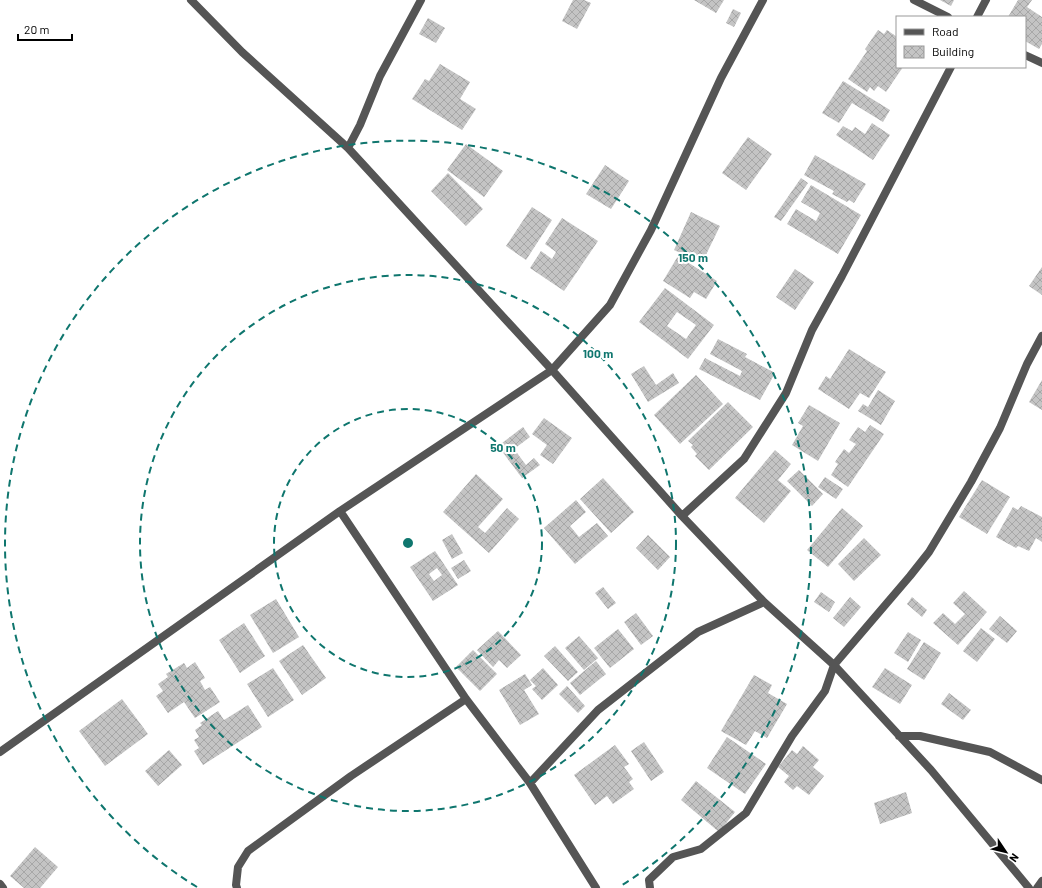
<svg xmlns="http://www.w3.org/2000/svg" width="1042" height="888" viewBox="0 0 1042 888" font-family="Barlow,sans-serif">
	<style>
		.building { fill: url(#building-cross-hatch); fill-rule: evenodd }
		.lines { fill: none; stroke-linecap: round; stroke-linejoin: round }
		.minor { stroke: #555; stroke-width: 8 }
		.ring { fill: none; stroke: #0f766e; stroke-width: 2; stroke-dasharray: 7 5 }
		.centre { fill: #0f766e; stroke: #fff; stroke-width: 2 }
		.ring-label { font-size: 12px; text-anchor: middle; font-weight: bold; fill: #0f766e; stroke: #fff; stroke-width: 4; stroke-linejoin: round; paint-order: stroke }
	</style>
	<defs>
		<pattern id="building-cross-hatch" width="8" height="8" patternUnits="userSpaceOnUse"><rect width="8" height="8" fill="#c4c4c4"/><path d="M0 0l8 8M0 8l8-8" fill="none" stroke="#a7a7a7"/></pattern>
	</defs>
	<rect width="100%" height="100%" fill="#fff"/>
	<path class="building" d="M573,0H584L591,3L577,29L562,21Z
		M694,0H724L716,13Z
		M940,0H954L951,6Z
		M1018,0H1032L1027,7L1042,17V44L1039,49L1025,41V17H1008Z
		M733,9L741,13L734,27L726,23Z
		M428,18L445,28L436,43L419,34Z
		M878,30L884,34L887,30L897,37V67H903L886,92L878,86L874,91L870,87L867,92L848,79L867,51L865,49Z
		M440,64L470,82L460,99L476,109L462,130L412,99L425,79L429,81Z
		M843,81L890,110L883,122L852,103L839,123L822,113Z
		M872,123L890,135L873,160L836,135L843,126L852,131L855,127L865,134Z
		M748,137L772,154L746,190L722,173Z
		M466,144L503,171L484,197L447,170Z
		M815,155L866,184L854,203L849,200L847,202L832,194L834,191L804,175Z
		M605,165L629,181L611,209L586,194Z
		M448,173L483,209L466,226L431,191Z
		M801,178L808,183L781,221L774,217Z
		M811,185L861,215L838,254L787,224L796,209L816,221L820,213L801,202Z
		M532,207L552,220L526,260L506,246Z
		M691,212L720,226L702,263L674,250Z
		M562,218L598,241L564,291L530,268L541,251L552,259L556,252L545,244Z
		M678,256L717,281L706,299L694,292L690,298L663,281Z
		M1042,267V295L1029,286Z
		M795,269L814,282L795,310L776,297Z
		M665,288L714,325L688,359L639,322ZM677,312L696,325L686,339L667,326Z
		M718,339L747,354L745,357L775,373L760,400L699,369L705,358L740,376L742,371L710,354Z
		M849,349L886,372L869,398L860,393L849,409L818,389L826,376L830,379Z
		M644,366L656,385L673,373L679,383L648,402L631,374Z
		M696,375L723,404L680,444L654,415Z
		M1042,380V410L1029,402Z
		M878,390L895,401L881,425L858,411L863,404L868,407Z
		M728,402L753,427L709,470L695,456L697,454L691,447L693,445L688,441Z
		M809,405L840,423L818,461L792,445L803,426L798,423Z
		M544,418L572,438L553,464L540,455L547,445L532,434Z
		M870,425L884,434L848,487L831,475L838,464L835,462L844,449L849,453L856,444L849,440L858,427L865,432Z
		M523,427L530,437L514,449L526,465L534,458L540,465L522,478L498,446Z
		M775,450L791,464L778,480L791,491L764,523L735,498Z
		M799,470L823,494L812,506L787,481Z
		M476,474L503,499L478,527L485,533L507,508L519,519L489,553L443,512Z
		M825,477L843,489L836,499L818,487Z
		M603,478L634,512L611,533L580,499Z
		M982,480L1010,497L987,534L959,517Z
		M576,500L586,512L570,526L579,537L597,523L608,536L575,564L544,528Z
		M1021,506L1042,517V542L1036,538L1029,551L1018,546L1016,548L996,537L1013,507L1018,510Z
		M842,508L863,526L828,567L807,550Z
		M452,534L463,553L452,559L442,540Z
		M648,535L670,557L658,570L636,548Z
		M864,538L881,555L854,581L838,564Z
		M435,551L458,585L433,601L410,567ZM437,568L442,575L434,581L429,574Z
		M464,560L471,571L458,579L451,568Z
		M603,587L616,603L608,609L595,593Z
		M964,591L987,612L958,645L933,623L943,613L955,624L965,614L953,603Z
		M821,592L835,602L829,612L814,602Z
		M850,597L861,607L844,627L833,618Z
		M912,597L927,610L922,617L907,604Z
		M276,599L299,637L273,653L250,615Z
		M636,613L653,636L641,645L624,622Z
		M1000,616L1017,631L1007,643L989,629Z
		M244,623L265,656L240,673L219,640Z
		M981,628L995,639L977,662L963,651Z
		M618,629L634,649L610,668L594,648Z
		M498,631L521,655L507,668L499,660L493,667L477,650Z
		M908,632L921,640L908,662L894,653Z
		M579,636L598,658L584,670L565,648Z
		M924,642L941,653L924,680L907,669Z
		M303,645L326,678L302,695L279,661Z
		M555,646L578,672L568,681L544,656Z
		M473,650L497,674L480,691L456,667Z
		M596,661L606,674L580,695L570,683Z
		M195,662L205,678L200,681L205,690L210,687L220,702L195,718L184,702L168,713L156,696L163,691L158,684L168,677L166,674L184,663L187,668Z
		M273,668L294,700L268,717L247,684Z
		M543,668L558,685L542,700L532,689L536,686L530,680Z
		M885,668L912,685L900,704L872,687Z
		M525,674L532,685L524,690L539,714L520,725L499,690Z
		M754,675L772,685L768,693L787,704L767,738L755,731L746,745L721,731Z
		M567,686L585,706L578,713L559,694Z
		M949,693L971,710L963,720L941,704Z
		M122,699L148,734L105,766L79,731Z
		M248,705L262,727L203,765L194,751L199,748L194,740L199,737L195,730L202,725L200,723L218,711L224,720Z
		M727,737L766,764L745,794L707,768Z
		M644,742L664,772L651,781L631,751Z
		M615,745L629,764L624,767L633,779L629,782L634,789L613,804L607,796L595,805L574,775Z
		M803,746L819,760L813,767L824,776L809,795L797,786L793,790L784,782L789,776L778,767L792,750L797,754Z
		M169,750L182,765L158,786L145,771Z
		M696,781L735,812L719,832L681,800Z
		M906,792L912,813L880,824L874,803Z
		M35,847L58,867L40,888H24L10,876Z"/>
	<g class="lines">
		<path class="minor" d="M191,0L242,52L348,148L552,370L682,516L764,602L834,665L931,770L1029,888
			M914,0L948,17
			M977,17L986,0
			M1025,55L1042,63
			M348,148L360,125L380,76L421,0
			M340,511L466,699L530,783L596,888
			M682,516L744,459L786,393L812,330L842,276L951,67
			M899,736H920L990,752L1042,780
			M0,752L340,511L552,370L610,305L651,230L721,78L763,0
			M530,783L598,710L698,632L764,602
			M0,884L3,888
			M237,888L236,885L238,867L248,851L351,776L466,699
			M650,888L649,880L673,857L701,849L746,813L792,736L825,691L834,665L910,576L929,552L971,482L1000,428L1027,364L1042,336
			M1037,888L1042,881"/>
	</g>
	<g class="ring">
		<circle cx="408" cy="543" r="134"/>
		<circle cx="408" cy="543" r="268"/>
		<path d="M197 887A403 403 0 1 1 619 887"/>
	</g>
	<circle cx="408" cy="543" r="6" class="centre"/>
	<g class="ring-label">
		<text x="693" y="262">150 m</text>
		<text x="598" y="358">100 m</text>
		<text x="503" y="452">50 m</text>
	</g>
	<rect x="896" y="16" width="130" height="52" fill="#ffffff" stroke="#999999"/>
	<rect x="904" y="29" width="20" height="6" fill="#555555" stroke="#999999"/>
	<text x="932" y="36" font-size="12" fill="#000000">Road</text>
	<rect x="904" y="46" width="20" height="12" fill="url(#building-cross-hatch)" stroke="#999999"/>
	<text x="932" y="56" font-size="12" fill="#000000">Building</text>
	<g transform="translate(1006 852) rotate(125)" stroke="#ffffff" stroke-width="3" paint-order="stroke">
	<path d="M0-3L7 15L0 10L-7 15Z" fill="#000000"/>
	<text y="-6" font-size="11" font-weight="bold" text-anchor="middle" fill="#000000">N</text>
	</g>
	<path d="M18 34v6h54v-6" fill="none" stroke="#000000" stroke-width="2"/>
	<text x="24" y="34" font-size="12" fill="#000000" stroke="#ffffff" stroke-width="3" paint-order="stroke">20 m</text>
</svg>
